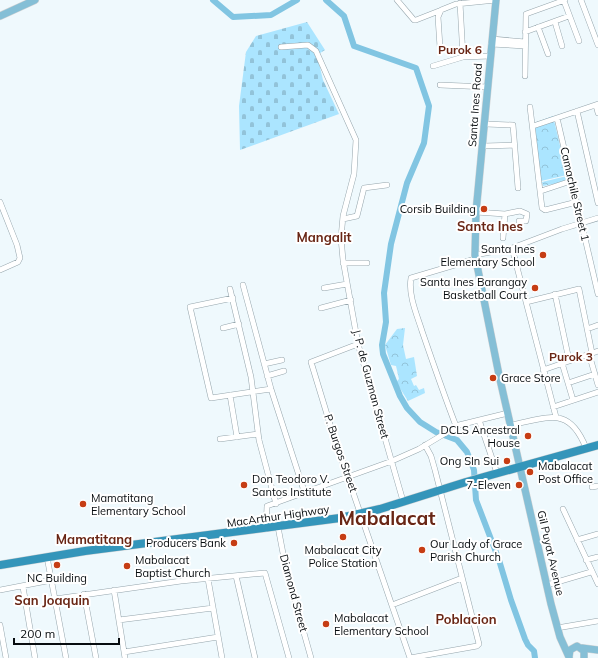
<svg xmlns="http://www.w3.org/2000/svg" width="598" height="658" viewBox="0 0 598 658" font-family="Mulish,sans-serif">
	<style>
		.forest { fill: url(#forest-crowns) }
		.cemetery { fill: url(#cemetery-stones) }
		.lines { fill: none; stroke-linecap: round; stroke-linejoin: round }
		.river { stroke: #81c5e2; stroke-width: 6 }
		.minor-casing { stroke: #95a5ac; stroke-width: 6 }
		.major-casing { stroke: #d2d3d4; stroke-width: 8 }
		.highway-casing { stroke: #d2d3d4; stroke-width: 9 }
		.minor { stroke: #fff; stroke-width: 5 }
		.major { stroke: #85bfd6; stroke-width: 7 }
		.highway { stroke: #3495ba; stroke-width: 8 }
		.poi-dot { fill: #c63d14; stroke: #fff; stroke-width: 1.5 }
		.labels { text-anchor: middle; stroke-width: 4; stroke-linejoin: round; paint-order: stroke }
		.street-label { font-size: 11px; fill: #070c0f; stroke: #fff }
		.poi-label { font-size: 11px; fill: #070c0f; stroke: #fff; text-anchor: end }
		.neighbourhood-label { font-size: 12px; font-weight: bold; fill: #692615; stroke: #fff }
		.quarter-label { font-size: 13px; font-weight: bold; fill: #692615; stroke: #fff }
		.town-label { font-size: 19px; font-weight: bold; fill: #692615; stroke: #fff }
	</style>
	<defs>
		<pattern id="forest-crowns" width="20" height="18" patternUnits="userSpaceOnUse"><rect width="20" height="18" fill="#abe5ff"/><path d="M2 6a3 3 0 1 1 6 0M12 15a3 3 0 1 1 6 0" fill="none" stroke="#92c3d9"/></pattern>
		<pattern id="cemetery-stones" width="16" height="16" patternUnits="userSpaceOnUse"><rect width="16" height="16" fill="#abe5ff"/><path d="M2 7V4a2 2 0 0 1 4 0v3zM10 15v-3a2 2 0 0 1 4 0v3z" fill="#92c3d9"/></pattern>
	</defs>
	<rect width="100%" height="100%" fill="#eff9fd"/>
	<path class="forest" d="M553,116L567,175L541,181L534,123Z
		M567,176L568,181L543,186L542,182Z
		M405,328L403,345L406,359L414,357L417,376L411,379L414,386L416,385L419,390L424,388L425,393L408,401L396,382L399,379L396,366L391,365L385,345L397,329Z"/>
	<path class="cemetery" d="M307,22L325,50L317,55L323,80L339,114L240,150L239,106L246,52L256,36Z"/>
	<g class="lines">
		<path class="river" d="M213,0L233,17L271,15L297,0
			M326,0L344,16L354,46L416,68L429,106L424,143L407,183L391,244L384,293L386,322L382,345L383,354L400,396L407,408L420,422L436,432L457,440L467,452L474,470L476,500L499,560L511,600L525,639L528,645L534,651L535,658"/>
		<g class="minor-casing">
			<path id="minor" d="M397,0L414,20H416L439,11
				M581,0L598,45
				M564,1L579,41
				M460,3L463,57
				M555,22L562,46
				M538,27L548,54
				M525,32L569,16
				M492,39L525,42
				M491,44L525,46
				M281,47L308,45L316,51L356,140L354,174L343,216L341,238L343,260L358,344L403,501
				M440,47L438,17L441,10L456,4L496,0
				M433,66L463,57L490,56
				M525,76L526,14L565,0
				M440,85L488,87
				M596,105L598,113
				M530,107L542,208L545,210L577,202
				M577,111L598,203
				M557,118L598,294
				M486,124L513,125L518,188
				M533,126L598,104
				M484,146L514,145
				M541,191L571,181
				M0,202L17,245L20,258L18,262L0,270
				M476,212L505,214L520,211L527,214L526,221H519
				M343,219L357,216L364,188L387,185
				M503,238L505,214
				M512,248L556,417
				M475,255L512,248L562,229L598,218
				M343,263H367
				M243,285L271,389L305,494
				M324,288L347,284
				M230,289L251,377L259,440L276,504
				M555,294L569,360
				M233,298L190,307L211,398L271,389
				M526,302L579,289L592,353
				M321,308L351,300
				M223,328L239,324
				M587,329L598,325
				M358,344L311,362L333,434L410,658
				M589,354L598,385
				M562,363L573,400
				M264,364L282,360
				M543,370L598,351
				M267,376L284,371
				M568,383L595,374
				M230,395L237,437
				M553,407L598,392
				M479,420L497,473
				M511,425C548,418 569,405 586,448
				M456,426C444,395 433,363 422,331C417,315 408,295 411,278L475,259
				M220,439L258,434
				M592,487L598,486
				M563,509L598,584
				M278,527L286,569L311,658
				M266,529L267,506L392,461L419,449L459,425L508,413
				M577,540L598,534
				M47,557L66,658
				M586,560L598,557
				M236,576L255,658
				M208,579L222,658
				M547,585L591,572
				M23,587L35,658
				M0,590L52,580
				M114,590L125,658
				M84,594L96,658
				M55,599L181,581L265,573L289,658
				M392,605L462,578
				M119,620L213,608
				M0,625L6,658
				M557,628L598,621
				M124,652L218,637
				M410,658L477,646L479,644L435,470L431,456L425,445"/>
		</g>
		<g class="major-casing">
			<path id="major" d="M496,0L476,212L475,255L499,375L551,604L560,637L569,657
				M0,16L35,0
				M582,648L598,650
				M569,657L570,650L577,646L584,651V658"/>
		</g>
		<g class="highway-casing">
			<path id="highway" d="M0,565L85,551L340,518L380,509L466,482L598,445"/>
		</g>
		<use href="#minor" class="minor"/>
		<use href="#major" class="major"/>
		<use href="#highway" class="highway"/>
	</g>
	<g class="poi-dot">
		<circle cx="484" cy="209" r="4"/>
		<circle cx="543" cy="255" r="4"/>
		<circle cx="535" cy="288" r="4"/>
		<circle cx="493" cy="378" r="4"/>
		<circle cx="528" cy="436" r="4"/>
		<circle cx="507" cy="461" r="4"/>
		<circle cx="530" cy="472" r="4"/>
		<circle cx="244" cy="485" r="4"/>
		<circle cx="519" cy="485" r="4"/>
		<circle cx="83" cy="504" r="4"/>
		<circle cx="343" cy="537" r="4"/>
		<circle cx="234" cy="543" r="4"/>
		<circle cx="422" cy="550" r="4"/>
		<circle cx="57" cy="565" r="4"/>
		<circle cx="127" cy="566" r="4"/>
		<circle cx="326" cy="624" r="4"/>
	</g>
	<g class="labels">
		<g class="street-label">
			<text transform="translate(475 105) rotate(-86)" y="4">Santa Ines Road</text>
			<text transform="translate(575 194) rotate(77)" y="4">Camachile Street 1</text>
			<text transform="translate(371 384) rotate(75)" y="4">J. P. de Guzman Street</text>
			<text transform="translate(341 453) rotate(71)" y="4">P. Burgos Street</text>
			<text transform="translate(278 516) rotate(-8)" y="4">MacArthur Highway</text>
			<text transform="translate(551 553) rotate(77)" y="4">Gil Puyat Avenue</text>
			<text transform="translate(294 593) rotate(75)" y="4">Diamond Street</text>
		</g>
		<g class="poi-label">
			<text x="476" y="213">Corsib Building</text>
			<text x="535" y="253">Santa Ines<tspan x="535" dy="13">Elementary School</tspan></text>
			<text x="527" y="286">Santa Ines Barangay<tspan x="527" dy="13">Basketball Court</tspan></text>
			<text x="501" y="382" text-anchor="start">Grace Store</text>
			<text x="520" y="434">DCLS Ancestral<tspan x="520" dy="13">House</tspan></text>
			<text x="499" y="465">Ong SIn Sui</text>
			<text x="538" y="470" text-anchor="start">Mabalacat<tspan x="538" dy="13">Post Office</tspan></text>
			<text x="252" y="483" text-anchor="start">Don Teodoro V.<tspan x="252" dy="13">Santos Institute</tspan></text>
			<text x="511" y="489">7-Eleven</text>
			<text x="91" y="502" text-anchor="start">Mamatitang<tspan x="91" dy="13">Elementary School</tspan></text>
			<text x="226" y="547">Producers Bank</text>
			<text x="430" y="548" text-anchor="start">Our Lady of Grace<tspan x="430" dy="13">Parish Church</tspan></text>
			<text x="343" y="554" text-anchor="middle">Mabalacat City<tspan x="343" dy="13">Police Station</tspan></text>
			<text x="135" y="564" text-anchor="start">Mabalacat<tspan x="135" dy="13">Baptist Church</tspan></text>
			<text x="57" y="582" text-anchor="middle">NC Building</text>
			<text x="334" y="622" text-anchor="start">Mabalacat<tspan x="334" dy="13">Elementary School</tspan></text>
		</g>
		<g class="neighbourhood-label">
			<text x="460" y="54">Purok 6</text>
			<text x="571" y="361">Purok 3</text>
		</g>
		<g class="quarter-label">
			<text x="490" y="231">Santa Ines</text>
			<text x="324" y="242">Mangalit</text>
			<text x="94" y="544">Mamatitang</text>
			<text x="52" y="605">San Joaquin</text>
			<text x="466" y="624">Poblacion</text>
		</g>
		<g class="town-label">
			<text x="387" y="525">Mabalacat</text>
		</g>
	</g>
	<path d="M14 638v6h105v-6" fill="none" stroke="#070c0f" stroke-width="2"/>
	<text x="20" y="638" font-size="12" fill="#070c0f" stroke="#ffffff" stroke-width="3" paint-order="stroke">200 m</text>
</svg>
